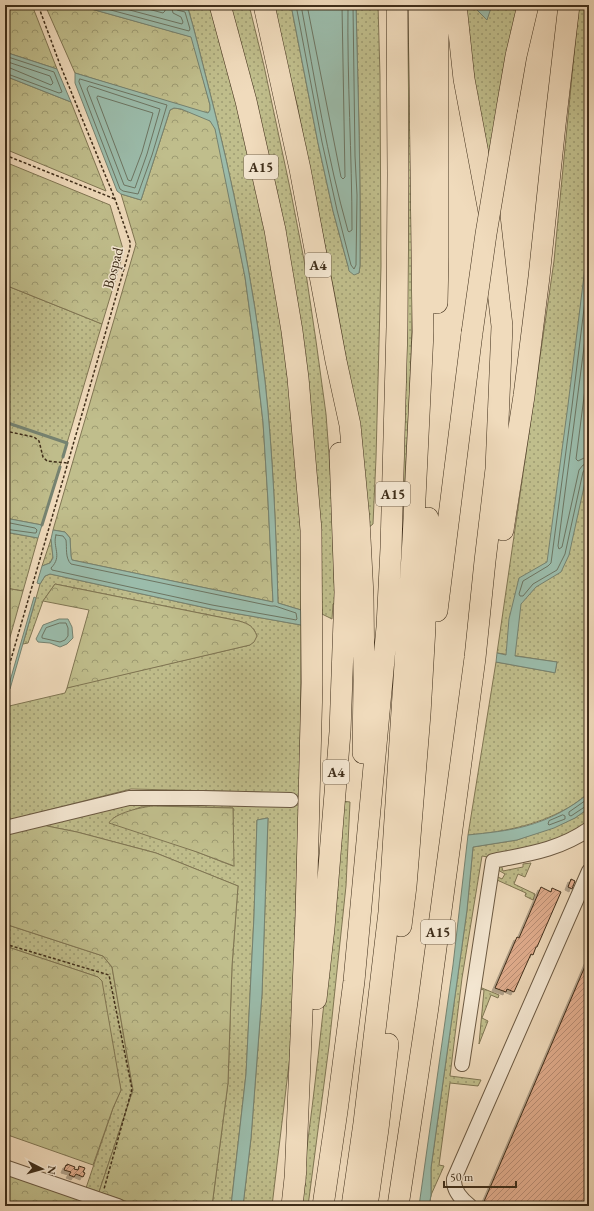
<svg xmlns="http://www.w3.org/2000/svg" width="594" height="1211" viewBox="0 0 594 1211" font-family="'EB Garamond',serif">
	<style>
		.grass { fill: url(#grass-dots); stroke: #807653; fill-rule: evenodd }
		.forest { fill: url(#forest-crowns); stroke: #807653 }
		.water { fill: #9bbcab; stroke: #768371 }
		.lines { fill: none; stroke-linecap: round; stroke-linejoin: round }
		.shore { stroke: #6d7562; stroke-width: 1 }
		.stream { stroke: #768371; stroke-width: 3 }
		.building { fill: url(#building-hatch); stroke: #3f2e1a; filter: url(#shadow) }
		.minor-casing { stroke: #6b5942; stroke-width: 16 }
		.highway-casing { stroke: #3f2e1a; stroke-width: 22 }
		.path { stroke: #3f2e1a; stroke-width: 1.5; stroke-dasharray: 3 2; stroke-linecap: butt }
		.minor { stroke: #f5e8d3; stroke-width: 14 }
		.highway { stroke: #f0dbbc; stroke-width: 21 }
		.highway-bridge-casing { stroke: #3f2e1a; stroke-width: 22; stroke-linecap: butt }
		.highway-bridge { stroke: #f0dbbc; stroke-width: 21 }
		.labels { text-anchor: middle; stroke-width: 3; stroke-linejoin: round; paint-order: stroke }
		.shield { fill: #f5e8d3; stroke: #766652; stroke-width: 1 }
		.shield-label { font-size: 14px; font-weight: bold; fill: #3f2e1a }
		.street-label { font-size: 15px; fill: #3f2e1a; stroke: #f5e8d3 }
	</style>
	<defs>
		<pattern id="grass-dots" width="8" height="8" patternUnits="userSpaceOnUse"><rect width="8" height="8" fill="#c0be8c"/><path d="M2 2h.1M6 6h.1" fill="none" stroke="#9d9b72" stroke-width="1.8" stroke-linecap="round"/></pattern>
		<pattern id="forest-crowns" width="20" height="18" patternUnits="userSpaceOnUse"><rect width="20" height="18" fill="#c0be8c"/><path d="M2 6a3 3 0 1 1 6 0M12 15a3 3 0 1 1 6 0" fill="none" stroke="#9d9b72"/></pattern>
		<pattern id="building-hatch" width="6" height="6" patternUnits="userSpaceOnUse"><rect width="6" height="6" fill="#e2ae8f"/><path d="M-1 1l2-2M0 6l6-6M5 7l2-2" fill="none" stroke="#b98e74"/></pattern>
		<filter id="shadow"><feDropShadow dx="-3" dy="3" stdDeviation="0" flood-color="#0004"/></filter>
	</defs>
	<rect width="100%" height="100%" fill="#f0dbbc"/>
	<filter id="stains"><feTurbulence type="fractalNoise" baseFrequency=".005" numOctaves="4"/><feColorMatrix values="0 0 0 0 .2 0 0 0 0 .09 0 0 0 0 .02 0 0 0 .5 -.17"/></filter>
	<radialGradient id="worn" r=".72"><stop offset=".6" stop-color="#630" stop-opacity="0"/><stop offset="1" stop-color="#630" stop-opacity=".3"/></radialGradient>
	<path class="grass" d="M187,5H211L232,82L270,242L296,424L303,507L301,610L278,603C276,529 273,455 265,381C253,281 233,182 208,85C201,58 195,31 187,5Z
		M228,5H249L264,66L291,193L304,260L316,341L326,414L331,482L335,603L333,604L332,619L322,614L318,546Z
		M272,5H291L318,143L333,211L348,266L359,273L360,266C361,179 358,92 356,5H378L380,76L381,266L376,458L373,524L368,528L356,415L335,296L297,104Z
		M402,5H411C412,94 413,182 413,271C412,364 407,457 400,549Z
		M459,5H526L493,192Z
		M580,5H589V793C582,798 574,805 566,809C535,826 502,832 468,835L496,662L551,672H555L557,662L497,653L554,261L578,14Z
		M5,285L102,324L67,443L5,422Z
		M5,532L38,538L23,591L5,588Z
		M51,539L53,557L50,563L42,566Z
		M50,574L211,609L301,625L300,796H285L259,792L131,789L5,821V707L65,693L67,688L77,685L250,645L257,636C253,626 249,624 239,621L55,584L43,601L28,643L23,644L40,584L45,576Z
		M342,801L350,802L346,886L329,1046L308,1206H299C318,1072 332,937 342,801Z
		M248,802L299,805L291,1047L272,1206H243L251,1138L262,994L268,818L257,820L254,916L246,1074L231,1206H212L228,1083L232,966L238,886L156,853L77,832L47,826L44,824L121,804ZM153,806L233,808V866L197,852L115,817L141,807Z
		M589,808V823L567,837L521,851L488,857L482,856L462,978L450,1076L481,1080L478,1086L450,1083L439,1165L444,1166L431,1195L429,1206L431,1195V1168L467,910L473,847L517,840L575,818Z
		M531,863L525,877L518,874L514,884L535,894L533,900L525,896L526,893L497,880L496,876L502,879L505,874L498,870L501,864L503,871L523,867V864Z
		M5,924L103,956L112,967L133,1090L99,1192L86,1188L113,1108L121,1090L98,977L5,946Z
		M477,986L499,995L498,998L491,995L482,1018L488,1021L479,1044L484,990L477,988Z"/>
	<path class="forest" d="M5,5H32L57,69L5,52Z
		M45,5H77L192,37L210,105V110L208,114L75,73Z
		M5,76L71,102L106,191L5,149Z
		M174,108C180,108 206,117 210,121C217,127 218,140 220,149L245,277L254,343L263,422L268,501L273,602L72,560L71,557L70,538L65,532L53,530L136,244L121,194L141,200L170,110Z
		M5,162L110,205L123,249L121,261L102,324L5,285Z
		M5,422L67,443L42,525L5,518Z
		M55,584L239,621C249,624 253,626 257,636L254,642L250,645L67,688L89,610L43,601Z
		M5,588L23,591L5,655Z
		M153,806L233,808L234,866L197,852L109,823C114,813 142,807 153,806Z
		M44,824L47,826L77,832L156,853L238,886L232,966L228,1083L212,1206H140L99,1192L133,1090L112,967L103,956L5,924V834Z
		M5,946L98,977L102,981L121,1090L113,1108L93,1165L5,1134Z
		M5,1174L100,1206H5Z"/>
	<path class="water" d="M77,5H174L182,8L183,5H187C195,31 201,58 208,85C233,182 253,281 265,381C273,455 276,529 278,603L301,610V625L211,609L50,574L45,576L40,584L37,583L42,566L50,563L53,558L51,539L53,530L65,532L70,538L71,556L72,560L273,602L268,501L263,422L254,343L245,277L215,129L210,121L181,109L174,108L170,110L141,200L121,194L117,191L75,83V73L208,113L210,110V105L191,37Z
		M291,5H356C358,92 361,179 360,266L359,273L354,275L349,271L348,266L333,211L318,143Z
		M477,5H492L487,20L477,10Z
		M5,52L57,69L71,102L5,76Z
		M589,235V464L569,555L561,572L536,587L521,604L515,656L557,662L555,673L551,672L496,662L497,653L506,655L509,619L519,578L547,562L568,405Z
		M5,518L42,525L38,538L5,532Z
		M34,597L36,598L10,689L8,688Z
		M59,619H68L72,627L73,638L67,644L60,647L50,643L38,642L36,639L43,625Z
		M589,793V808L575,818L554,828L517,840L473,847L467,910L431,1168V1195L429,1206H419L453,965L468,835C487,833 508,831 526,826C549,820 571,808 589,793Z
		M268,818L262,994L251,1138L243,1206H231L246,1074L254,916L257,820Z"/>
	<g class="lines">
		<path class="shore" d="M92,5L189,31L190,29L185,12L177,10L176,5
			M111,5L182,24L183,22L181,17L173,13L171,5
			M133,5L163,13L165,11V5
			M296,5L322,142L337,210L351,265L354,269L356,265L357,195L355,156L353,5
			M301,5C315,80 327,157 348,231L349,232L352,230C352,155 347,80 348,5
			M307,5L341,177L343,179L345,177L342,5
			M5,56L54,72L62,92L59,93L5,73
			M5,61L50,76L53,83L51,85L10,68H5
			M80,79L167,105L152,155L138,194L123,191L120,189L79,82Z
			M90,86L160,109L147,154L135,188L124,185L87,89L88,87Z
			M98,96L153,113L142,152L131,181L128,180L97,98Z
			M589,268L572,406L551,563L548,566L523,581L519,594L520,596H523L533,584L557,570L565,554L583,472L585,469H589
			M589,309L558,546L559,549L562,547L579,470L583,465L589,464
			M589,358L576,459L578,461L584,458L589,457
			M5,522L35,528L37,530L36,533H34L5,529
			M56,535L63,536L66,540C67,548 65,558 71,564L271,606H275L296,613L297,619L296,620L291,619L212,605L52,570L51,568C63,556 52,547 56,535Z
			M60,623H66L68,628V636L65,640L60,642L42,638V636L46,628Z
			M589,798L569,812V815L571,816L586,806L589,805
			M563,815L565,816V819L549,825L548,824L549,821Z"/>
		<path class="stream" d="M5,422L67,443L63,457
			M42,525L60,467"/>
	</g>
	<path class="building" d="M571,879L575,881L572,889L568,887Z
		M541,887L551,892L552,888L561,892L537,947H536L533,955L531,954L514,992L507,989L506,992L495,988L517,937L519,938Z
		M589,957V1206H482L489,1190Z
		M67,1164L75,1167L74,1169L78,1170L79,1166L85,1168L83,1172L85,1173L83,1177L76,1174L74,1177L69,1175L71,1172L64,1170L66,1165L67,1166Z"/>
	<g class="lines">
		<g class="minor-casing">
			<path id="minor" d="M5,828L129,798H202L291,800
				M462,1064L493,861C528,854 559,850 589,829
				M5,1167L118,1206
				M470,1206C461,1199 453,1190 454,1179L589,871"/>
		</g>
		<g class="highway-casing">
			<path id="highway" d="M220,5L246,101L275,230L292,331L298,378L311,530L312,683L306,916L295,1182
				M264,5L300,169L336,361L350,425L359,519L363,596L364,681L363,753
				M507,108L516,56L528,5
				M437,303L438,258V5
				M503,530L524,396L539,277L555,125L569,5
				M437,611L472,333
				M401,926L406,886L420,714L425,627V590L428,518
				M316,999L324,928L340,732L345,592L340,453
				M292,1206L296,1169
				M323,1206L337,1111L354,981L387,627L391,548L397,327L398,175L397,5
				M352,1206L364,1123L389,912L413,540L423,332L419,5
				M367,1206L378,1129L388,1044
				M398,1206L428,1007L475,658L485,561L496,469L502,326L489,212L464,79L456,5"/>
		</g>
		<path class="path" d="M5,155L115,199
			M5,431L34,437L39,441L43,457L47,461L68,463
			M5,680L130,248V242L115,199L59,62L38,5
			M5,944L109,975L132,1089L104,1189"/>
		<use href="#minor" class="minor"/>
		<use href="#highway" class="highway"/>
		<g class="highway-bridge-casing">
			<path id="highway-bridge" d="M472,333L486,234L507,108"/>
		</g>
		<use href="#highway-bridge" class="highway-bridge"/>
	</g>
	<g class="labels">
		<g class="shield">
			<rect x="244" y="155" width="34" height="24" rx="3"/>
			<rect x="305" y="253" width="26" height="24" rx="3"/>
			<rect x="376" y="482" width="34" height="24" rx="3"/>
			<rect x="323" y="760" width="26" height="24" rx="3"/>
			<rect x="421" y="920" width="34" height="24" rx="3"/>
		</g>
		<g class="shield-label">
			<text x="261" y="172">A15</text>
			<text x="318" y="270">A4</text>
			<text x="393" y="499">A15</text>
			<text x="336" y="777">A4</text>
			<text x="438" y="937">A15</text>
		</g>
		<g class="street-label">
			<text transform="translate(113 268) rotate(-75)" y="5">Bospad</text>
		</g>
	</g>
	<rect width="594" height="1211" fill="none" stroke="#f0dbbc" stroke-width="20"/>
	<rect x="6" y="6" width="582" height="1199" fill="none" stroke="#3f2e1a" stroke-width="2"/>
	<rect x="10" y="10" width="574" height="1191" fill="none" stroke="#3f2e1a"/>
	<g transform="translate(42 1169) rotate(96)" stroke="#f5e8d3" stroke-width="3" paint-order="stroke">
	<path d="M0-3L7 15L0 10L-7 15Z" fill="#3f2e1a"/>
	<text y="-6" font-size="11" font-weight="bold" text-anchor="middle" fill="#3f2e1a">N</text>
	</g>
	<path d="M444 1181v6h72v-6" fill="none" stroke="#3f2e1a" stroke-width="2"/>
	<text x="450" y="1181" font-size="12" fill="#3f2e1a" stroke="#f5e8d3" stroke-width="3" paint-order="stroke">50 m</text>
	<rect width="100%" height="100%" filter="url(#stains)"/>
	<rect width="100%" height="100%" fill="url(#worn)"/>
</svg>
